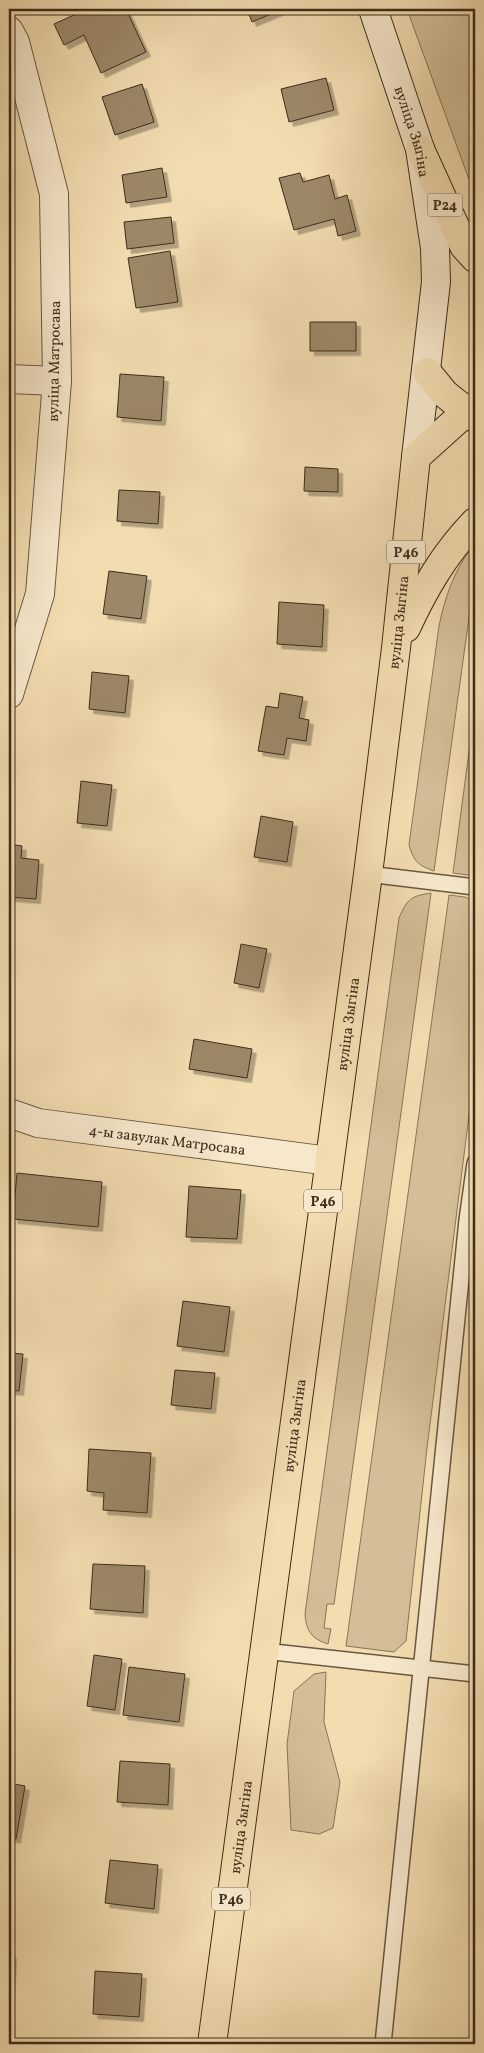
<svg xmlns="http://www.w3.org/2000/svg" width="484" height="2053" viewBox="0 0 484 2053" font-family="Vollkorn,serif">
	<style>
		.green { fill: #d3be97; stroke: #887559 }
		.building { fill: #9c8868; stroke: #3e2c1b; filter: url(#shadow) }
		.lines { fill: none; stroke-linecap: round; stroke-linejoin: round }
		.service-casing { stroke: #6b5840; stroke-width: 18 }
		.minor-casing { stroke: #6b5840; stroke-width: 30 }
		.secondary-casing { stroke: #3e2c1b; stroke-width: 30 }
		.primary-casing { stroke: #3e2c1b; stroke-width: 30 }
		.service { stroke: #f7e8cc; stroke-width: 15 }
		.minor { stroke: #f7e8cc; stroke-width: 28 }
		.secondary { stroke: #f7e8cc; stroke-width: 28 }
		.primary { stroke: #f2dcb0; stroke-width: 28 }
		.labels { text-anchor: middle; stroke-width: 4.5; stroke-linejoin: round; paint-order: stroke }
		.shield { fill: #f7e8cc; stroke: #766450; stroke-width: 1 }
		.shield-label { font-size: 14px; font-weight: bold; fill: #3e2c1b }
		.street-label { font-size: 15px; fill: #3e2c1b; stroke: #f7e8cc }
	</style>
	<defs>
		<filter id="shadow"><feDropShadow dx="4.5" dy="4.5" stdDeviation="0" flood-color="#0004"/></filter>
	</defs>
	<rect width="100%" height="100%" fill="#f2dcb0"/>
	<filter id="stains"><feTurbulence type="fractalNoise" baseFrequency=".004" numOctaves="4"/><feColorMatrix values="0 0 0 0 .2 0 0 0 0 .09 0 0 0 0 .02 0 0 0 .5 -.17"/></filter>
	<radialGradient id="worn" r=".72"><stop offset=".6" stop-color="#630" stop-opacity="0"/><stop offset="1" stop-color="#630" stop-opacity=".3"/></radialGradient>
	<path class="green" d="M407,9H475V196Z
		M472,547L475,559V574L434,871C418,865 414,862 409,845L439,626C445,597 454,571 472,547Z
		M475,706V876L453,873Z
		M431,893L334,1604H327L324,1628L331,1629L328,1644C312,1639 306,1631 305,1614L399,918C407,899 411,896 431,893Z
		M449,895L465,897L475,902V1068L427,1448L406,1641L394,1652L346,1646Z
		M326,1672L324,1722L340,1782L333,1828L319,1834L291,1830L287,1744L294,1691L314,1674Z"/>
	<path class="building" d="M87,9H126L146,52L101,73L84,35L64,45L54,24Z
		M247,9H283L252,22Z
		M326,78L334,110L289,122L281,89Z
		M142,84L154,122L115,135L102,97Z
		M162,168L167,197L126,203L122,175Z
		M300,173L303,182L329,175L335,199L347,195L356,231L338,236L334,219L294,230L279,178Z
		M171,217L174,243L127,249L124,222Z
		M170,251L178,302L136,308L128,258Z
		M310,322H356V351H310Z
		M120,374L164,377L161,421L117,417Z
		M305,467L338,469V492L304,491Z
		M119,490L160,492L158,524L117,521Z
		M109,571L147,576L141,619L103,614Z
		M279,602L324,605L322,647L277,644Z
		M92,672L129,676L125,713L89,709Z
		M280,693L303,697L299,718L309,720L306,741L287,738L284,755L258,751L266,706L278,708Z
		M81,781L112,785L107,826L77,823Z
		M261,816L293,822L287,862L254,857Z
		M9,844L22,846L21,858L39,860L36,899L9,897Z
		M241,944L267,949L259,988L234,983Z
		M194,1039L252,1049L247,1078L189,1069Z
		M17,1173L102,1182L98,1227L13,1219Z
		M189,1186L241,1190L237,1239L186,1237Z
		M183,1301L230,1307L224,1352L177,1346Z
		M9,1353L23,1354L19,1391L9,1390Z
		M175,1370L215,1373L211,1409L171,1405Z
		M89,1449L151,1453L147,1513L103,1510L104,1493L87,1491Z
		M93,1564L145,1566L143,1613L90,1609Z
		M94,1655L122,1659L115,1710L87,1706Z
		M129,1667L185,1674L179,1722L123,1715Z
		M120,1761L170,1764L168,1805L117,1802Z
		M9,1783L25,1786L16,1839L9,1837Z
		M110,1860L158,1865L154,1909L105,1903Z
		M9,1954H12L9,2006Z
		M95,1971L142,1974L139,2017L93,2014Z"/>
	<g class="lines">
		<g class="service-casing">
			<path id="service" d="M368,874L475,887
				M264,1651L475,1674
				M383,2044L467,1220L475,1163"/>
		</g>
		<g class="minor-casing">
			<g id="minor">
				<path d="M9,31L15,42L54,194L57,381L40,594L9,694"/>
				<path d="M9,379L57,381"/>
				<path id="s1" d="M9,1113L38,1123L329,1161"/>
			</g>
		</g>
		<g class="secondary-casing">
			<g id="secondary">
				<path id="s2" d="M373,9L420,149L435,248L436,282L416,457"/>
			</g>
		</g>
		<g class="primary-casing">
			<g id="primary">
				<path d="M420,149L464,246L475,258"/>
				<path d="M427,372L445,394L475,418"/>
				<path d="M406,628C424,589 444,554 475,522"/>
				<path id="s3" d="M212,2044L368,874L396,648L416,457L466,412L475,406"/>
			</g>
		</g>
		<use href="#service" class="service"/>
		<use href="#minor" class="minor"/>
		<use href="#secondary" class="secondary"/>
		<use href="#primary" class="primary"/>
	</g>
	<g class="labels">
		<g class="shield">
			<rect x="427.5" y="193.5" width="35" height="23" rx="4"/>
			<rect x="387" y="540.5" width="38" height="23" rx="4"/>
			<rect x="304" y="1189.5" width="38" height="23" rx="4"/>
			<rect x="212" y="1887.5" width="38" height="23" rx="4"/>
		</g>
		<g class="shield-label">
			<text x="445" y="210">Р24</text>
			<text x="406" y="557">Р46</text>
			<text x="323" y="1206">Р46</text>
			<text x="231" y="1904">Р46</text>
		</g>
		<g class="street-label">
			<text dy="5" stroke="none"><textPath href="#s2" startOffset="129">вуліца Зыгіна</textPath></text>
			<text transform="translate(54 361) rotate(-89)" y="5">вуліца Матросава</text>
			<text dy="5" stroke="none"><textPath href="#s3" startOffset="1434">вуліца Зыгіна</textPath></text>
			<text dy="5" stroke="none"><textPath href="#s3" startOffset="1029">вуліца Зыгіна</textPath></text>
			<text dy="5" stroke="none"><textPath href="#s1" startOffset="161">4-ы завулак Матросава</textPath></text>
			<text dy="5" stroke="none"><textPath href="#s3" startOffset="624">вуліца Зыгіна</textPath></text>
			<text dy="5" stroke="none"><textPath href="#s3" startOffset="219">вуліца Зыгіна</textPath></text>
		</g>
	</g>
	<rect width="484" height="2053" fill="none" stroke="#f2dcb0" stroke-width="30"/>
	<rect x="10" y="10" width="464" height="2033" fill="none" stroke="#3e2c1b" stroke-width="2.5"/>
	<rect x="15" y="15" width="454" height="2023" fill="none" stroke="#3e2c1b"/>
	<rect width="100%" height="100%" filter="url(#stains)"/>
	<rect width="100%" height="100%" fill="url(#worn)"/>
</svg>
